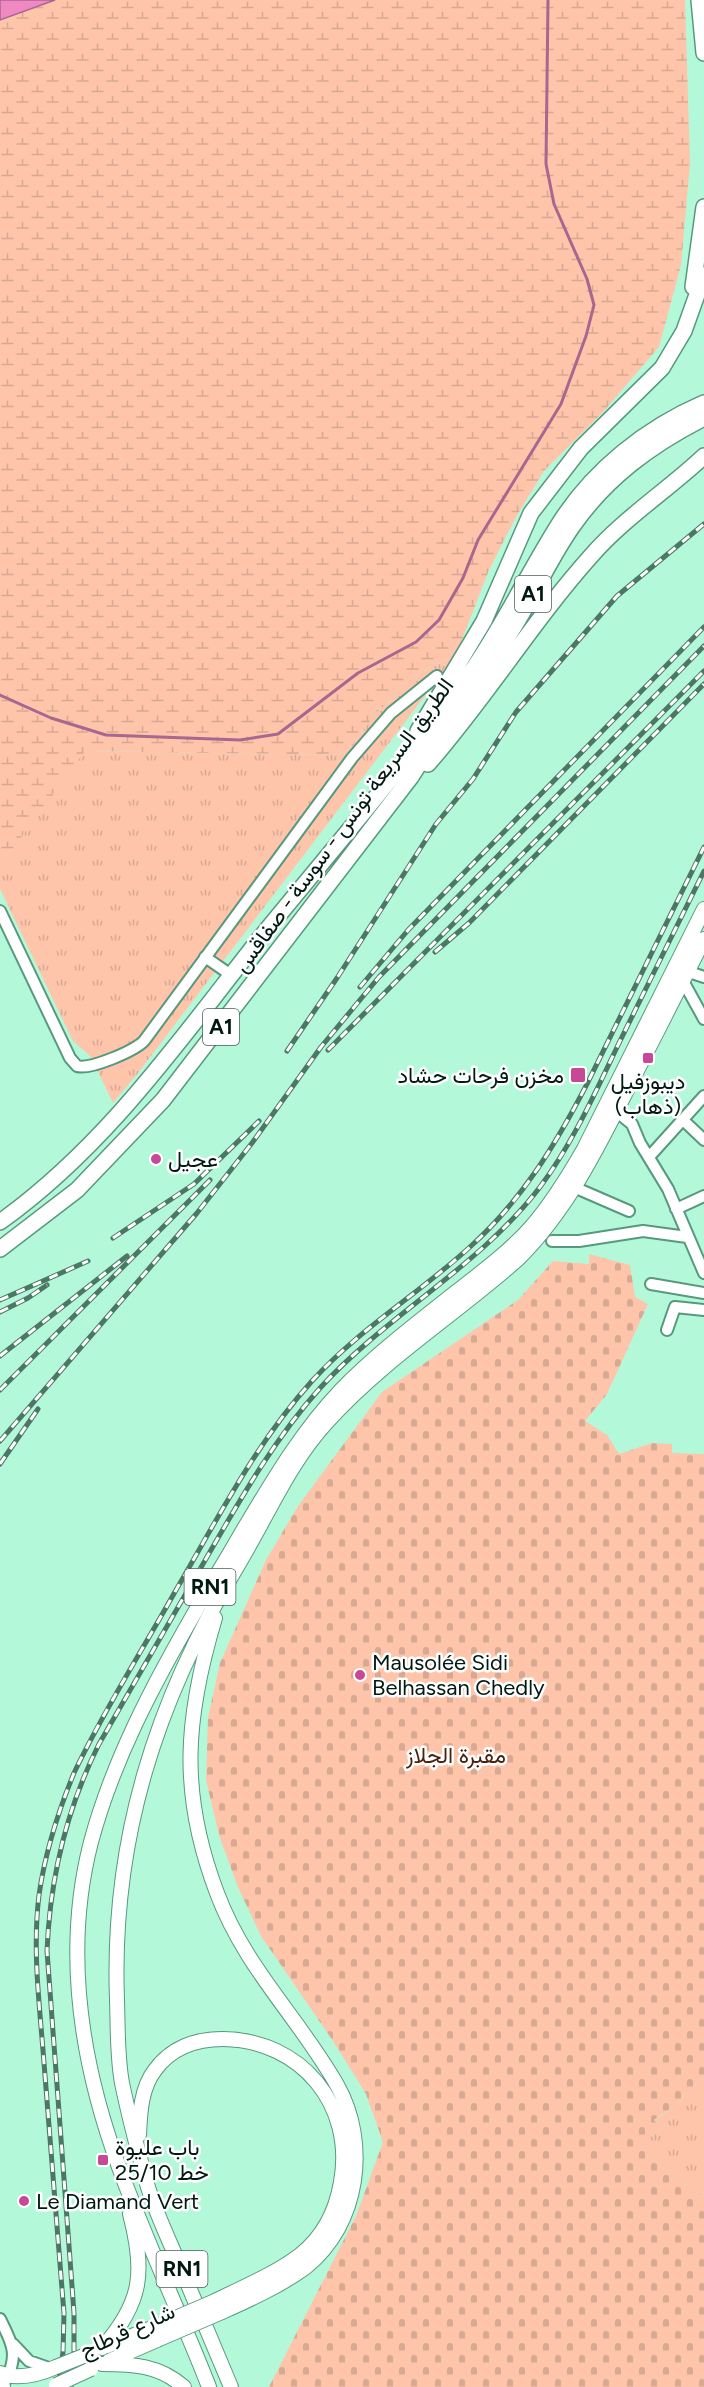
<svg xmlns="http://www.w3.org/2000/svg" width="704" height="2387" viewBox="0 0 704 2387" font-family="Figtree,Vazirmatn,sans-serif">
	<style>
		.grass { fill: url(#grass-tufts) }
		.wetland { fill: url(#wetland-marsh) }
		.cemetery { fill: url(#cemetery-stones) }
		.water { fill: #f088c4; stroke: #a8678e; stroke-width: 1.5 }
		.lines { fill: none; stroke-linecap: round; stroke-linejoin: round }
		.stream { stroke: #a8678e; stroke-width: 3 }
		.minor-casing { stroke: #58997e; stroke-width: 14 }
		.major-casing { stroke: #58997e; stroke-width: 16 }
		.highway-casing { stroke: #58997e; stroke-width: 18 }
		.minor { stroke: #fff; stroke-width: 10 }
		.major { stroke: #fff; stroke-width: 14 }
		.highway { stroke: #fff; stroke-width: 15 }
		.rail-casing { stroke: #4c7765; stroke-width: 5 }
		.rail { stroke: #fff; stroke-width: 3; stroke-dasharray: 9; stroke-linecap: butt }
		.major-bridge-casing { stroke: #58997e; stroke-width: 16; stroke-linecap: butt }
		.major-bridge { stroke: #fff; stroke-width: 14 }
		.poi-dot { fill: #c64897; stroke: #fff; stroke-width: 2 }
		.labels { text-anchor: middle; stroke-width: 5; stroke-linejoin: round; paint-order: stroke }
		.shield { fill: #fff; stroke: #4d5f58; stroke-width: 1.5 }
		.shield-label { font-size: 21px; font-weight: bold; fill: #011a11 }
		.street-label { font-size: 22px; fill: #011a11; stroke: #fff }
		.poi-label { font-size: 22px; fill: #011a11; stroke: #fff; text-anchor: start }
		.park-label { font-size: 22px; fill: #4a210c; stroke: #fff }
	</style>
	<defs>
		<pattern id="grass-tufts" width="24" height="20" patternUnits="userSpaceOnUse" patternTransform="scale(1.5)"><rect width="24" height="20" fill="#fec5ab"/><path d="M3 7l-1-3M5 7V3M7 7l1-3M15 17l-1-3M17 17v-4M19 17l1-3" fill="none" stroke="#d8a992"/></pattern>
		<pattern id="wetland-marsh" width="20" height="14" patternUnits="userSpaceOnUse" patternTransform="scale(1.5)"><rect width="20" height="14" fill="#fec5ab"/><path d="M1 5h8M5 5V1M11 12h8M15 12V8" fill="none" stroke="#d8a992"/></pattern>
		<pattern id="cemetery-stones" width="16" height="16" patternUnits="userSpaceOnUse" patternTransform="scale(1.5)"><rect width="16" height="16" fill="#fec5ab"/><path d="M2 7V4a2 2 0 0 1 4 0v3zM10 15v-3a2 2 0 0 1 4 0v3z" fill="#d8a992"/></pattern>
	</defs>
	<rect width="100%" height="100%" fill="#b4f8da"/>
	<path class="grass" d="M456,655L138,1073L113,1103L91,1057L73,1041L0,889V866L84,751L344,755L378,711L422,672Z
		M704,2076V2197L655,2162L643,2141L662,2130L654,2121L677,2104Z"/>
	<path class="wetland" d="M0,0H685L690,164L681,265L659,347L603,412L544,471L516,517L489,570L456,655L422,672L378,711L344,755L85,751L0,866Z"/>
	<path class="cemetery" d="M589,1254L630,1265L635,1297L648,1304L607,1394L585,1421L607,1435L619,1454L652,1443L672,1444V1453L704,1454V2076L677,2104L654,2120L662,2130L644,2141L655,2162L704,2197V2387H269L356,2216L383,2142L366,2094L333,2041L261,1936L237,1885L219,1835L206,1780L208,1718L220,1663L266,1560L298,1506L382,1392L518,1300L553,1261L589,1264Z"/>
	<path class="water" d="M0,0H55L0,20Z"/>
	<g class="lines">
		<path class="stream" d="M0,695L51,718L106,735L240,740L278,734L358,673L416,642L439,620L463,578L478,540L561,404L586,336L594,305L587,279L554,204L546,164L548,0"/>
		<g class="minor-casing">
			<path id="minor" d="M0,911L70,1058L77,1066C90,1070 134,1051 144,1041L352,758L391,713L437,676
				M205,957L231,975
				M680,969L704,977
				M683,981L704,1019
				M616,1111L632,1124L640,1143L668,1189L704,1273
				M683,1120L704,1140
				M649,1157L704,1096
				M576,1188L629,1211
				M676,1209L704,1196
				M552,1241H579L643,1231L687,1237
				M651,1284L704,1293
				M667,1330L675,1307L704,1310
				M0,2319C12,2343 19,2354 6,2380
				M13,2344L29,2361L52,2369"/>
		</g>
		<g class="major-casing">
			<path id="major" d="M215,1618C185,1718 179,1793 217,1893C245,1968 299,2018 337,2085C370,2143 359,2225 306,2267C280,2286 251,2299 222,2312
				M139,2135C140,2113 141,2088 155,2070C171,2048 196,2039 223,2039C301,2040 355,2105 341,2182C336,2212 324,2236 300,2255C275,2274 243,2287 215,2301
				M107,2346L152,2328
				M102,2348C143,2302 145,2271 130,2214
				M109,2361L157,2340
				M102,2364C133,2364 159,2365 184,2387
				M0,2373C19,2380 38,2375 56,2367
				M0,2386L3,2387
				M209,2387C180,2313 146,2241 119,2167C81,2063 63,1950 91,1842C113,1760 153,1685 195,1612C210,1585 227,1559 242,1532C272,1482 301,1432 341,1390C376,1354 417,1323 456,1292C482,1272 510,1251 532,1226C552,1203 569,1175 584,1149L704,909
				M231,2387C216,2351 201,2315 186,2280C173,2248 157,2217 147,2184C138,2151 129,2117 122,2083C117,2056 118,2028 117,2000C111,1841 156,1700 238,1565C267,1517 289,1463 327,1422C383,1360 456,1314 518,1259C567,1210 596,1151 627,1090C653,1040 679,989 704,939"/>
		</g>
		<g class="highway-casing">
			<path id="highway" d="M699,0L704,53
				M693,287L704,207
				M418,731L484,621L531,513L581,448L662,368L684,331L704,275
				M428,764C486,698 532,622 591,556C624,518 668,490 704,456
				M0,1222C109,1144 183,1035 265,932C336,845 412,758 475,666C506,620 530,570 559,524C593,470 646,428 704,403
				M0,1249L77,1190L163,1100L411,777C443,726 480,681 512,630C533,597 549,560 572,527C606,478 651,445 704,418"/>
		</g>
		<use href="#minor" class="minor"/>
		<use href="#major" class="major"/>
		<use href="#highway" class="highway"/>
		<g class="rail-casing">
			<path id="rail" d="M435,952L469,923L704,684
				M360,987L409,929L704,627
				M328,1050L704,671
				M287,1051L337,978L436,824L473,779L516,712L617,596L704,524
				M113,1238L194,1184L259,1121
				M0,1300L88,1261
				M0,1312L28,1298L47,1285
				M0,1356L127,1256
				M0,1390L210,1180
				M0,1441L197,1213L252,1143L321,1047L379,977L704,646
				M0,1464L38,1409
				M58,2387L63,2352L64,2313C57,2230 51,2147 44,2063C40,2008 32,1951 39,1895C45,1853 58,1812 74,1773C104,1710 142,1651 176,1590C218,1518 256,1443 312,1381C359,1329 420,1293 471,1246C522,1200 556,1144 587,1084L704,847
				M71,2387L74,2361V2313L47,1951C50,1878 66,1810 99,1744C135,1682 171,1619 207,1557C241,1498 275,1438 321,1387C388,1314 479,1267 540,1187C573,1143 596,1091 620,1041C648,984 676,928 704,871"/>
		</g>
		<use href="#rail" class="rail"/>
		<g class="major-bridge-casing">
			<path id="major-bridge" d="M152,2328L215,2301
				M157,2340L222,2312
				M56,2367L91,2353
				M56,2385L91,2369"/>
		</g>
		<use href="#major-bridge" class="major-bridge"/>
	</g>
	<g class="poi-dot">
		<rect x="642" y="1052" width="12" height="12" rx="3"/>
		<rect x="570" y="1067" width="16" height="16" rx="3"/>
		<circle cx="156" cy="1159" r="6"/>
		<circle cx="360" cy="1675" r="6"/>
		<rect x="97" y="2154" width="12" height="12" rx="3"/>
		<circle cx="24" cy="2201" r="6"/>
	</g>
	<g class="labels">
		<g class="shield">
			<rect x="515" y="576" width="36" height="36" rx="4.5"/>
			<rect x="203" y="1009" width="36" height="36" rx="4.5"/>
			<rect x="184.5" y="1569" width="51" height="36" rx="4.5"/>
			<rect x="156.5" y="2251" width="51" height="36" rx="4.5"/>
		</g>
		<g class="shield-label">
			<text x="533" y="601">A1</text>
			<text x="221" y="1034">A1</text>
			<text x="210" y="1594">RN1</text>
			<text x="182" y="2276">RN1</text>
		</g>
		<g class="street-label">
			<text transform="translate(343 825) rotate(-54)" y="8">الطريق السريعة تونس - سوسة - صفاقس</text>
			<text transform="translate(127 2330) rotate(-24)" y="8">شارع قرطاج</text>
		</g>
		<g class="poi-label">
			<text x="564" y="1083" text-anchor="end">مخزن فرحات حشاد</text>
			<text x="648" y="1089" text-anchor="middle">ديبوزفيل<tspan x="648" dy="25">(ذهاب)</tspan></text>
			<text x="168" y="1167">عجيل</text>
			<text x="372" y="1670">Mausolée Sidi<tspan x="372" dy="25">Belhassan Chedly</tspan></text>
			<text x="115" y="2155">باب عليوة<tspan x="115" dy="25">خط 25/10</tspan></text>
			<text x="36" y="2209">Le Diamand Vert</text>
		</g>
		<g class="park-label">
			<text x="456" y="1763">مقبرة الجلاز</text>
		</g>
	</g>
</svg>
